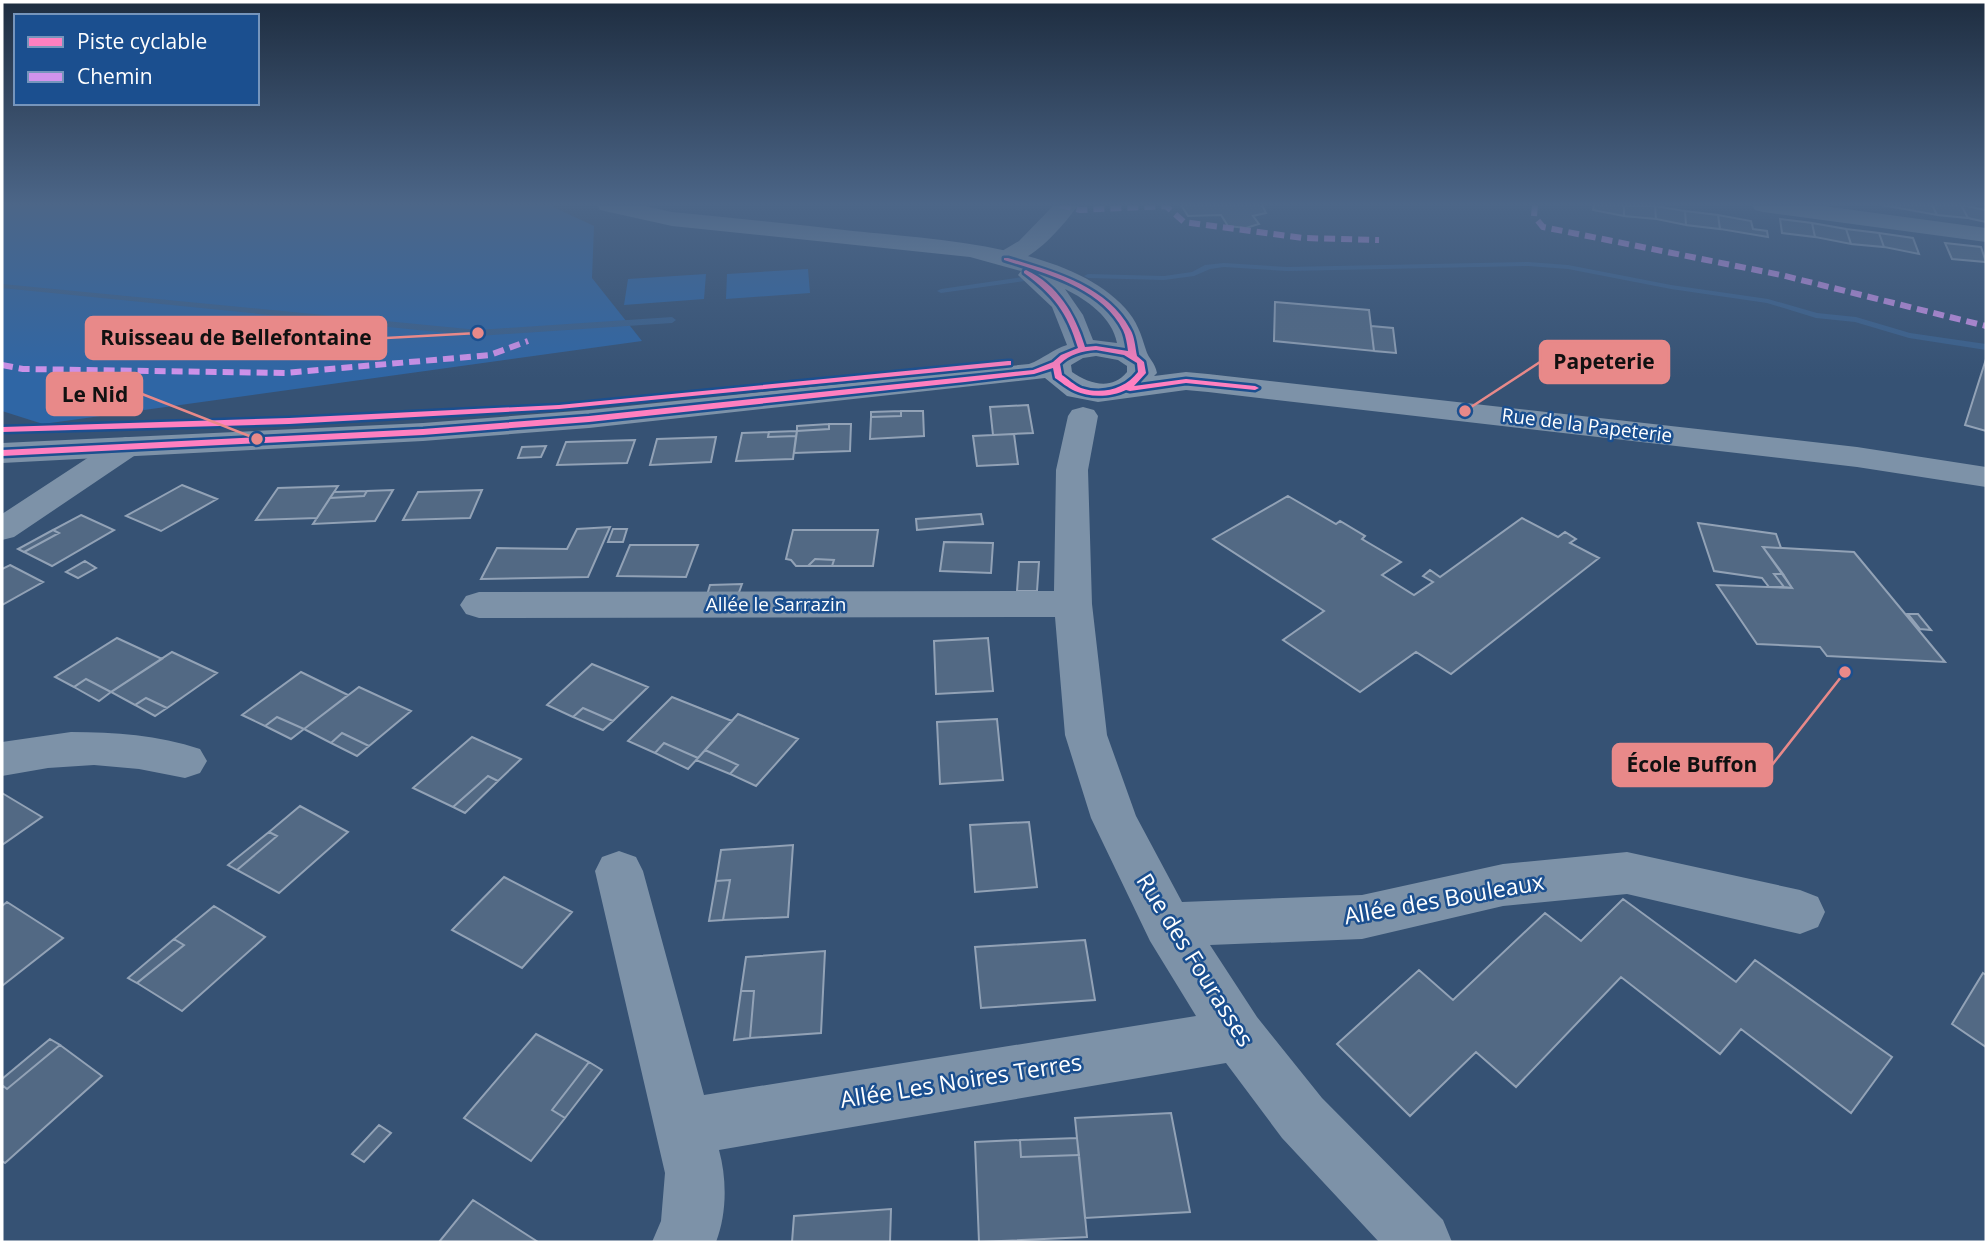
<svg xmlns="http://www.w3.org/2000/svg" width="1988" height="1244" viewBox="0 0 1988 1244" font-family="'Open Sans',sans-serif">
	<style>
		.green { fill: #2f66a5 }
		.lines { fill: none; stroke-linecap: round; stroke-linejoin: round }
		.stream { fill: #3b618d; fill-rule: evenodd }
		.building { fill: #526984; stroke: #92a2b6; stroke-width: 2 }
		.minor { fill: #7d92a8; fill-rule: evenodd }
		.tertiary { fill: #7d92a8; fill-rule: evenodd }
		.quiet { stroke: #d193ec; stroke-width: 6; stroke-dasharray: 11 6; stroke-linecap: butt }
		.cycleway-casing { stroke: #1b4f8f; stroke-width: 5 }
		.cycleway { fill: #ff80c0; fill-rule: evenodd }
		.labels { text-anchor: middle; stroke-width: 5; stroke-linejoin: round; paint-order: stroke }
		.street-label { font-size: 19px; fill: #fff; stroke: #1b4f8f }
		.near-street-label { font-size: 23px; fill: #fff; stroke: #1b4f8f }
		.leader { fill: none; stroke: #e88989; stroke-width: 2.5 }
		.callout-dot { fill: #e88989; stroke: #1b4f8f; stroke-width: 2.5 }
		.callout { fill: #e88989; stroke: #e88989; stroke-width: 2.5 }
		.callout-label { font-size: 21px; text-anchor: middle; font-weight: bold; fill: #111 }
	</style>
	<rect width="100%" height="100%" fill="#365274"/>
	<path class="green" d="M2,205H549L594,226L592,278L642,341L43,424L2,411Z
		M808,269L810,293L726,299L727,274Z
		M706,274L704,299L624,305L628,279Z"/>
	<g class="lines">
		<path class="stream" d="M1528,262L1568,265L1671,285L1768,299L1817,313L1856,317L1910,333L1986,344V350L1909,338L1855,322L1816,318L1767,303L1671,289L1568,269L1528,266L1287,271L1224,267L1210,269L1194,276L1164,280L1088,278L1084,276L1088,274L1164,276L1192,272L1205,265L1224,263L1287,267Z
			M1029,276H1032V280L941,293L937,291L941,289Z
			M2,284L478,330L672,317L676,320L672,323L478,336L2,288Z"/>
	</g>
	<path class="building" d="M1181,205H1262L1266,213L1253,216L1259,224L1246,228L1228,226L1221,215L1188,216Z
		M1594,205H1624V216L1593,210Z
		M1624,205L1655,206L1656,219L1624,216Z
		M1932,205L1937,215L1882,205Z
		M1932,205H1961L1968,218L1937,215Z
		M1961,205L1986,210V222L1968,218Z
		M1655,206L1685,211L1686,225L1656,219Z
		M1685,211L1718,215L1720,229L1686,225Z
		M1718,215L1751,221L1753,229L1767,231L1768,237L1720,229Z
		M1780,219L1812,223L1815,237L1782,233Z
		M1812,223L1846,229L1851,244L1815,237Z
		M1846,229L1879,233L1884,247L1851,244Z
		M1879,233L1913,238L1919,254L1884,247Z
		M1945,243L1981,247L1986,262L1952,259Z
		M1275,302L1369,310L1374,351L1274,341Z
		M1371,326L1393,328L1396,353L1374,351Z
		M1986,359V431L1965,425Z
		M1028,405L1033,433L993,435L990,407Z
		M901,411H923L924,436L870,439L871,417L901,416Z
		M901,411V416L871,417V412Z
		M829,424V429L797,431V426Z
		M829,424H851L850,451L794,453L797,431L829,429Z
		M797,431L796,436L768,437L769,432Z
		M769,432L768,437L796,436L793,459L736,461L742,433Z
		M1014,434L1018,464L977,466L973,436Z
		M716,437L711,462L650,465L657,439Z
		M635,440L627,463L557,465L566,442Z
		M546,446L541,457L518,458L522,447Z
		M182,485L217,499L161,531L126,516Z
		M338,486L317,518L256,520L278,488Z
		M393,490L375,521L313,524L330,498L364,496L367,491Z
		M482,490L470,518L403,520L418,492Z
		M367,491L364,496L330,498L334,492Z
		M1288,496L1336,524L1340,521L1365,536L1362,539L1401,562L1382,575L1414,595L1433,582L1423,576L1430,570L1440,577L1522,518L1558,537L1565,532L1576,539L1570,543L1599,558L1451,674L1416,652L1360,692L1283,640L1324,611L1213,539Z
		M981,514L983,524L917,530L916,519Z
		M81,515L114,530L52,566L24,552L59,533L53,530Z
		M1698,523L1776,534L1781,548L1763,547L1783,574H1774L1784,587H1769L1762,578L1714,571Z
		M610,527L588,577L481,579L497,548L567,549L577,529Z
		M613,529H627L623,542H608Z
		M53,530L59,533L24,552L18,549Z
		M793,530H878L873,566H832L834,560L815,559L808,566H796L791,560L786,559Z
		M944,542L993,543L991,573L940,571Z
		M630,545H698L686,577L617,576Z
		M1763,547L1854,552L1945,662L1827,656L1820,647L1757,644L1717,585L1792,588Z
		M815,559L834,560L832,566H808Z
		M85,561L96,568L78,578L66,572Z
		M1019,562H1039L1037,591H1017Z
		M10,565L43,582L2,605V569Z
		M1774,574H1783L1792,588L1784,587Z
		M742,584L738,595H707L710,585Z
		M1908,614H1918L1931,630L1920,629Z
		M117,638L162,659L111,692L86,679L74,687L55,677Z
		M988,638L993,691L936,694L934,641Z
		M172,652L217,673L167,708L146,698L135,705L111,692Z
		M592,664L648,687L613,721L583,708L573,717L547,705Z
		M301,672L348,695L304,729L277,717L265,726L242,715Z
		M86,679L111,692L99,701L74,687Z
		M359,687L411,711L369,746L342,733L331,743L304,729Z
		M672,697L732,721L698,758L664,743L655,753L628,741Z
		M146,698L167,708L155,716L135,705Z
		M583,708L613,721L603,730L573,717Z
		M738,714L798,739L756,786L730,774L738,765L705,750Z
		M277,717L304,729L291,739L265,726Z
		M997,719L1003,780L940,784L937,722Z
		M342,733L369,746L357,756L331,743Z
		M472,737L521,759L498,781L488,776L453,807L413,788Z
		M664,743L698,758L688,769L655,753Z
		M705,750L738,765L730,774L696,760Z
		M488,776L498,781L465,813L453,807Z
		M2,793L42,817L2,845Z
		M300,806L348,832L279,893L237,870L277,836L269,832Z
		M1029,822L1037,887L975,892L970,825Z
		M269,832L277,836L237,870L228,865Z
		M793,845L788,917L723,920L730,880L716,881L721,850Z
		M504,877L572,912L522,968L452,930Z
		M730,880L723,920L709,921L716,881Z
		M1623,899L1736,982L1755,960L1892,1057L1851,1113L1741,1029L1720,1054L1621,977L1516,1087L1476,1052L1410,1116L1337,1044L1419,970L1453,1000L1545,913L1581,941Z
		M7,902L63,938L2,986V906Z
		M214,906L265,937L182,1011L137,983L184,945L174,939Z
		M174,939L184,945L137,983L128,978Z
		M1085,940L1095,1000L981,1008L975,947Z
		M825,951L821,1033L750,1038L754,991H741L746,957Z
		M1983,973L1986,975V1047L1952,1024Z
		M741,991H754L750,1038L734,1040Z
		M536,1034L589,1062L552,1110L565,1118L531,1161L464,1118Z
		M50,1039L60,1045L7,1089L2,1085V1079Z
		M60,1045L102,1076L5,1163L2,1161V1085L7,1089Z
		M589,1062L602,1070L565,1118L552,1110Z
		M1171,1113L1190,1212L1085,1218L1075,1118Z
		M379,1125L391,1133L364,1162L352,1154Z
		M1077,1138L1079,1155L1021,1157L1020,1140Z
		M1020,1140L1021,1157L1079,1155L1087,1237L979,1242L975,1142Z
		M473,1200L538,1242H439Z
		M891,1209L890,1242H792L794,1216Z"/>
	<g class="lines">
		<path class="minor" d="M1054,205H1078C1063,227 1025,271 997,264L994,259L997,254L1019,241Z
			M1752,205H1816L1986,228V242L1763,212L1755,210Z
			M1083,407L1094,410L1098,416L1088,470L1092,604L1107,735L1136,816L1182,902L1362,895L1503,864L1627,852L1800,890L1818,897L1825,912L1818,927L1800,934L1627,894L1503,906L1362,939L1210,945L1257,1017L1322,1098L1443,1220L1452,1242H1379L1282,1138L1226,1063L719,1150C727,1179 727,1214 716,1242H652L661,1221L665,1173L595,871L602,857L619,851L636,857L643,871L704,1095L1196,1016L1150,941L1091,818L1065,735L1055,617L479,618L466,614L460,605L466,596L479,592L1054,591L1056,470L1068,416L1072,410Z
			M126,437L137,440L142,447L137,454L14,537L2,540V514L115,440Z
			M71,732C115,732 158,735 200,749L207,761L200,773L185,778L139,769L94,765L48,768L2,776V742Z"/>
		<path class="tertiary" d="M597,205H640L672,212C732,218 792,224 853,231C932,239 1068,245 1125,308C1137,321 1141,334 1146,350C1148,358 1155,362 1157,373L1154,376L1186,372L1208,374L1857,447L1986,467V487L1857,467L1208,392L1186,390L1098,402L1067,396L1045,378L589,428L423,441L2,463V443L423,423L589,410L1029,364C1043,359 1053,349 1067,345L1052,307L1018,275L1021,271L970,257L672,226L600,210ZM1065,289C1087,300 1112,317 1117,343L1093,340L1083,315ZM1096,356L1118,360L1127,366V372C1111,391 1090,384 1072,372L1071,365L1083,358Z"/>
		<path class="quiet" d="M1060,205L1080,210L1166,206L1184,222L1303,238L1379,240
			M1535,205L1534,216L1543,227L1781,275L1986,326
			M2,365L23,369L285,373L490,355L528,341"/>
		<g class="cycleway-casing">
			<path id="cycleway" d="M1004,258H1008C1052,271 1107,286 1130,329C1135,337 1135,347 1137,356L1144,362L1146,373L1134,386L1186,379L1255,386L1259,388L1255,390L1186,383L1130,391L1126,390C1112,397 1090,398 1075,391C1068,388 1061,382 1055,378L1053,368L1034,374L965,382L589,422L423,435L2,456V450L423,429L589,416L1033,370L1053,362L1061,355L1078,348C1067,312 1054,295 1024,273V271L1026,270C1058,285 1075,314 1085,347L1096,346L1128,351C1127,344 1126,336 1123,330C1102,288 1045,273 1004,260ZM1096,350L1124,355L1137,363L1138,372C1125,389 1102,395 1081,388C1074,385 1068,379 1062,375L1060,364C1070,354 1082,351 1096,350Z
				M1008,361H1011V365L559,409L289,424L2,432V427L289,418L559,405Z"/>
		</g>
		<use href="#cycleway" class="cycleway"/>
	</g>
	<linearGradient id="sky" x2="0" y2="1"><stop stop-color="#1e2d40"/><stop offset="0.54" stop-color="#4c6688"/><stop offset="1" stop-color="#4c6688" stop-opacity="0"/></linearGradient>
	<rect width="1988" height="379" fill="url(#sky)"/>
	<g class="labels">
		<g class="street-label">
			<text transform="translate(1587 425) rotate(7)" y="7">Rue de la Papeterie</text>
			<text x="776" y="611">Allée le Sarrazin</text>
		</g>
		<g class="near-street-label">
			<text transform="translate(1444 899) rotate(-10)" y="8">Allée des Bouleaux</text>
			<text transform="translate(1195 960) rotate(58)" y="8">Rue des Fourasses</text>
			<text transform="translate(961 1081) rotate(-9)" y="8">Allée Les Noires Terres</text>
		</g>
	</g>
	<path class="leader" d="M478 333L386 338M1465 411L1540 362M257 439L142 394M1845 672L1772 765"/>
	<g class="callout-dot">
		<circle cx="478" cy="333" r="7"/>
		<circle cx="1465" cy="411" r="7"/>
		<circle cx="257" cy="439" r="7"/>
		<circle cx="1845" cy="672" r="7"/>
	</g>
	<g class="callout">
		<rect x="86" y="317" width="300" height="42" rx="7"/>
		<rect x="1540" y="341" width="129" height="42" rx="7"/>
		<rect x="47" y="373" width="95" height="42" rx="7"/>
		<rect x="1613" y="744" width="159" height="42" rx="7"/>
	</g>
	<g class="callout-label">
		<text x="236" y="345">Ruisseau de Bellefontaine</text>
		<text x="1604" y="369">Papeterie</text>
		<text x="95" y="402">Le Nid</text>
		<text x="1692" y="772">École Buffon</text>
	</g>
	<rect width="1988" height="1244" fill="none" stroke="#ffffff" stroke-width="7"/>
	<rect x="14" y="14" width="245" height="91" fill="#1b4f8f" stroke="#7695bc" stroke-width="2"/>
	<rect x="28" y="37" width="35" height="10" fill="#ff80c0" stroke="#7695bc" stroke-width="2"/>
	<text x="77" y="49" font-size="21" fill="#ffffff">Piste cyclable</text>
	<rect x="28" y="72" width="35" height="10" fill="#d193ec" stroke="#7695bc" stroke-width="2"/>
	<text x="77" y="84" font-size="21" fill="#ffffff">Chemin</text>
</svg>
